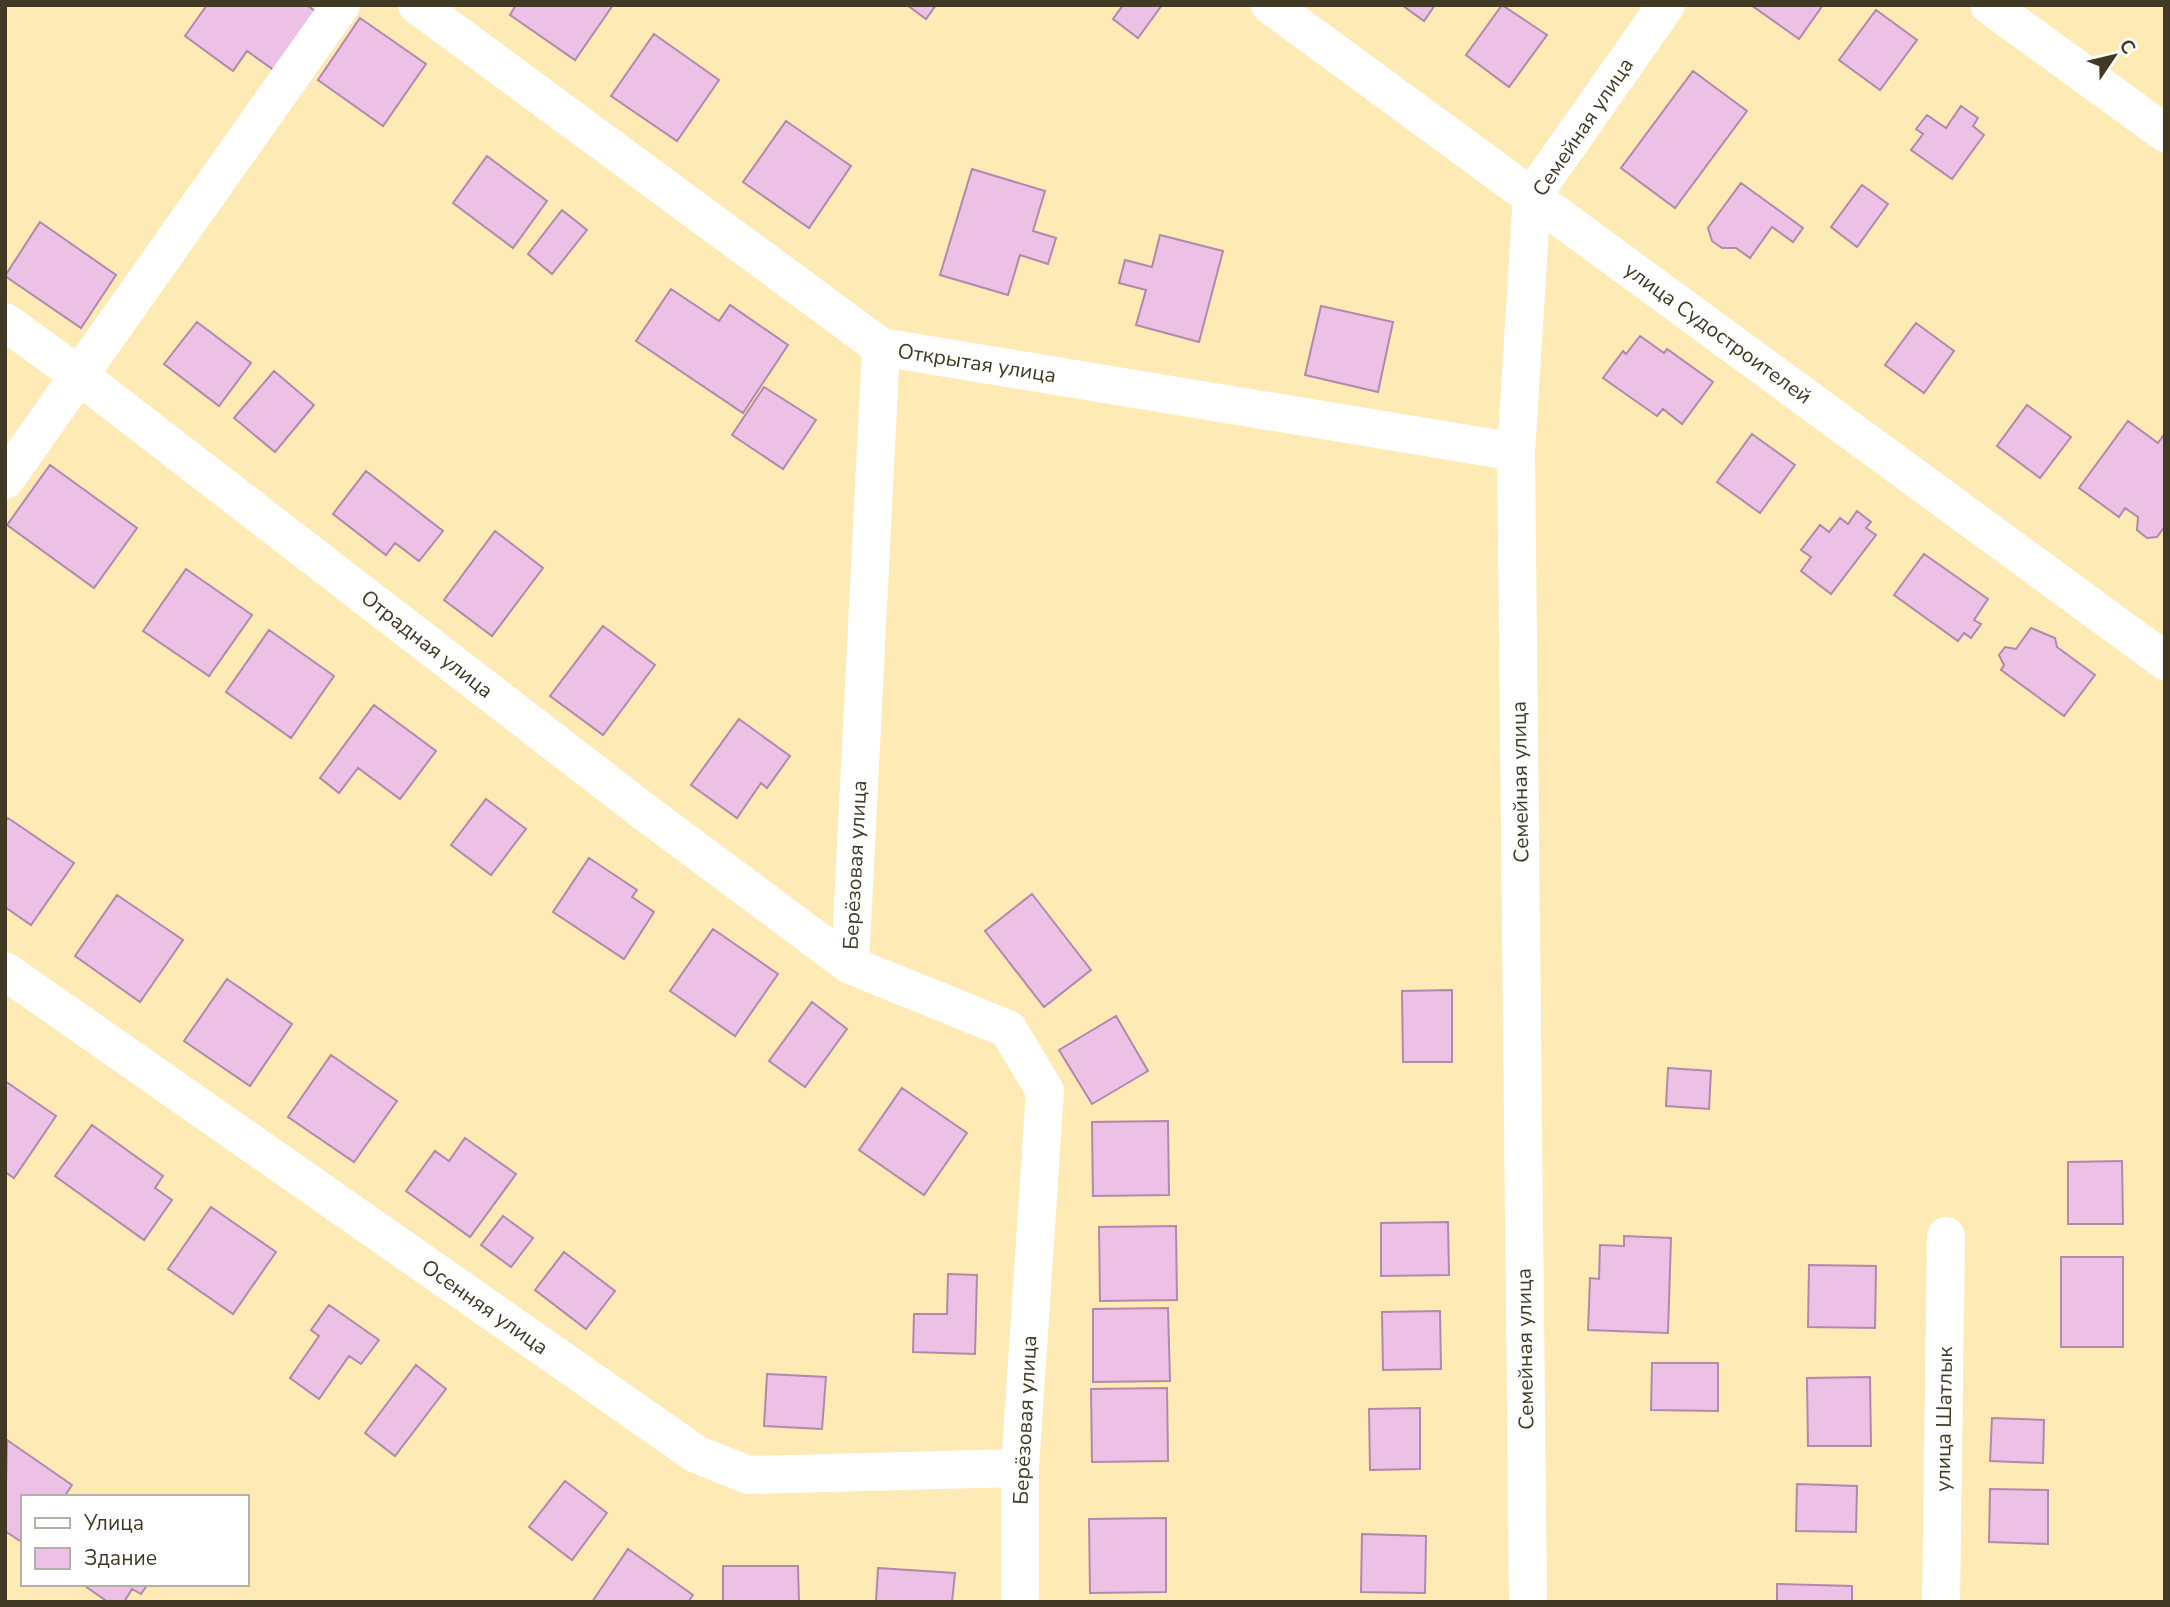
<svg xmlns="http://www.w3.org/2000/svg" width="2170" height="1607" viewBox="0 0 2170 1607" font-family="'Nunito Sans',sans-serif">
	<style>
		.building { fill: #edc0e6; stroke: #b288ac; stroke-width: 2 }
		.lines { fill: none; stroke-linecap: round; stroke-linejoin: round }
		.street { stroke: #fff; stroke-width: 38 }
		.labels { text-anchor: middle; stroke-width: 6; stroke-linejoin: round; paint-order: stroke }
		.street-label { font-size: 21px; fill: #403924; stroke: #fff }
	</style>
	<rect width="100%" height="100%" fill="#fdeab5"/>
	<path class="building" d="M207,5H307L320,15L278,73L247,51L233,71L185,36Z
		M516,5H613L575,60L510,15Z
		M907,5H936L926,19Z
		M1123,5H1162L1138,38L1113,19Z
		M1402,5H1435L1424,21Z
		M1502,5L1547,35L1509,87L1466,55Z
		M1751,5H1823L1799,39Z
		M1876,10L1917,40L1880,90L1839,60Z
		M360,18L426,64L383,126L318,80Z
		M654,34L719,80L677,141L611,96Z
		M1693,71L1747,111L1675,208L1621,168Z
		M1961,106L1978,118L1973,126L1984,135L1952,179L1911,150L1923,134L1916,129L1927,115L1946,128Z
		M786,121L851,166L809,228L743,182Z
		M487,156L547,201L513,248L453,203Z
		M972,169L1045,191L1033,231L1056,238L1048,264L1020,255L1008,295L940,275Z
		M1741,183L1803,228L1793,242L1772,227L1750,258L1736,248H1722L1712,241L1708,228Z
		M1862,185L1888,204L1857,247L1831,227Z
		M562,210L587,230L552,274L528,254Z
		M40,222L116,275L81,328L5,276Z
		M1160,235L1223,251L1199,342L1136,325L1146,290L1119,283L1125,260L1152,267Z
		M671,289L719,321L730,305L788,345L743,413L636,341Z
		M1321,306L1393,322L1378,392L1305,375Z
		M197,322L251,363L219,406L164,364Z
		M1916,323L1954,351L1924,393L1885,365Z
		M1640,336L1664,353L1667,349L1713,382L1682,424L1663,409L1657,416L1603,378L1623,351L1626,354Z
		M274,371L314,405L275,452L234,418Z
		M764,387L816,420L783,469L732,435Z
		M2027,405L2071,437L2040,478L1997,446Z
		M2128,421L2158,443L2165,433V526L2157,537L2147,538L2137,530L2138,517L2125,508L2119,517L2079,488Z
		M1752,434L1795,465L1760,513L1717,482Z
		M50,465L137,528L94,588L7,525Z
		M366,471L443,531L419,561L395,543L386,555L333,514Z
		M1857,511L1871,522L1866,528L1876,535L1831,594L1801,571L1811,557L1801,550L1820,525L1829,532L1840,518L1848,524Z
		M495,531L543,568L492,636L444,600Z
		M1924,554L1988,599L1974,620L1981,624L1971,638L1964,633L1958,641L1894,595Z
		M186,569L252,615L209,676L143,631Z
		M603,626L655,665L603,735L550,696Z
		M2031,628L2055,638L2057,647L2095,675L2064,716L2001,670L2004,665L1999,655L2005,647L2016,649Z
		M269,630L334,676L291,738L226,692Z
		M374,705L436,751L400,799L358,768L339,793L320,778Z
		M739,719L790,756L767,788L761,783L737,818L691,785Z
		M486,799L526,829L491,875L451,845Z
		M8,818L74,863L31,925L5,907V822Z
		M589,858L637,890L632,897L654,912L624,959L553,912Z
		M1032,894L1091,970L1044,1007L985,931Z
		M117,895L183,940L140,1002L75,956Z
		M713,929L778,974L735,1036L670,991Z
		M227,979L292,1024L250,1086L184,1041Z
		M1452,990V1062H1403L1402,991Z
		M812,1002L847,1029L805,1087L769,1061Z
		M1116,1016L1148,1071L1092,1104L1059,1050Z
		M331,1055L397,1101L354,1162L288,1117Z
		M1668,1068L1711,1071L1709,1109L1666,1106Z
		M5,1081L56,1116L14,1178L5,1172Z
		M902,1088L967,1133L924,1195L859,1150Z
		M1168,1121L1169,1195L1093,1196L1092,1122Z
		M92,1125L163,1176L155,1188L172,1200L144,1240L55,1176Z
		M465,1138L516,1174L470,1237L406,1191L435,1151L449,1161Z
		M2122,1161L2123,1224H2068V1162Z
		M211,1207L276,1252L233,1314L168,1269Z
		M503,1216L533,1238L511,1267L481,1245Z
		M1448,1222L1449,1275L1381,1276V1223Z
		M1176,1226L1177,1300L1100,1301L1099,1227Z
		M1624,1236L1671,1238L1668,1333L1588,1330L1590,1278L1599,1279L1600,1245L1624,1246Z
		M564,1252L615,1291L586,1329L535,1290Z
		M2061,1257H2123V1347H2061Z
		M1809,1265L1876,1266L1875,1328L1808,1327Z
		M948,1274L977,1275L975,1354L913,1352L914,1314H947Z
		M329,1305L379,1340L361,1364L349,1356L319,1399L290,1378L319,1336L311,1330Z
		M1168,1308L1170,1381L1093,1382V1309Z
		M1440,1311L1441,1369L1383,1370L1382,1312Z
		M1652,1363H1718V1411L1651,1410Z
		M416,1365L446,1389L395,1456L365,1433Z
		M767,1374L826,1377L822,1429L764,1426Z
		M1870,1377L1871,1446H1808L1807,1378Z
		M1167,1388L1168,1461L1092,1462L1091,1389Z
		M1420,1408V1469L1370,1470L1369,1409Z
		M1992,1418L2044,1420L2043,1463L1990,1461Z
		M7,1440L72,1485L64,1497H23V1543L5,1531Z
		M565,1481L607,1513L572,1560L529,1527Z
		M1797,1484L1857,1486L1856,1532L1796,1531Z
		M1990,1489L2048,1490V1544L1989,1542Z
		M1166,1518V1592L1090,1593L1089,1519Z
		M1362,1534L1426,1536L1425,1593L1361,1592Z
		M628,1549L693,1595L688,1602H592Z
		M723,1566H798L799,1602H723Z
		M878,1568L955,1573L952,1602H876Z
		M82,1584H148L141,1594L132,1589L124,1602H108Z
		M1777,1584L1852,1586V1602H1777Z"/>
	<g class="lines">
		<path class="street" d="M417,5L881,347L1516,452
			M1270,5L2165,661
			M1989,5L2165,133
			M5,322L81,377L642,810L850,965
			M881,347L850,965L1008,1029L1045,1091L1020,1468V1602
			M5,480L341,5
			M5,971L696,1454L748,1475L1020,1468
			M1528,1602L1516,452L1532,196L1666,5
			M1941,1602L1946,1236"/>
	</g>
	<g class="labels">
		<g class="street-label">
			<text transform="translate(1583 127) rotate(-56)" y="7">Семейная улица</text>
			<text transform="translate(1718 333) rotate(36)" y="7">улица Судостроителей</text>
			<text transform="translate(977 363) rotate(9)" y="7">Открытая улица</text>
			<text transform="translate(427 644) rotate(38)" y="7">Отрадная улица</text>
			<text transform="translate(1520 782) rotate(-91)" y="7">Семейная улица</text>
			<text transform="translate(855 865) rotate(-87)" y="7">Берёзовая улица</text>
			<text transform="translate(485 1307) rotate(35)" y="7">Осенняя улица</text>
			<text transform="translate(1525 1349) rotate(-91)" y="7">Семейная улица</text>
			<text transform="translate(1944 1419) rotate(-89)" y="7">улица Шатлык</text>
			<text transform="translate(1025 1420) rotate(-87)" y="7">Берёзовая улица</text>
		</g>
	</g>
	<rect width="2170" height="1607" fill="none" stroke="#403924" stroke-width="14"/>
	<rect x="21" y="1495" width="228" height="91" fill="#ffffff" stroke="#b3b0a7" stroke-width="2"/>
	<rect x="35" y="1518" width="35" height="10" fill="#ffffff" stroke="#b3b0a7" stroke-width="2"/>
	<text x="84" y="1530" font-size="21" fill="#403924">Улица</text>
	<rect x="35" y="1548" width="35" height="21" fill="#edc0e6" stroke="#b3b0a7" stroke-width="2"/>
	<text x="84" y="1565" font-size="21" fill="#403924">Здание</text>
	<g transform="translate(2114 56) rotate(55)" stroke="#ffffff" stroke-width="5" paint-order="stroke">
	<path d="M0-5L12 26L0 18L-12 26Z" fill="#403924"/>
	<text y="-10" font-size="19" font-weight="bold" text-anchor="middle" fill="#403924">С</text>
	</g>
</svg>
